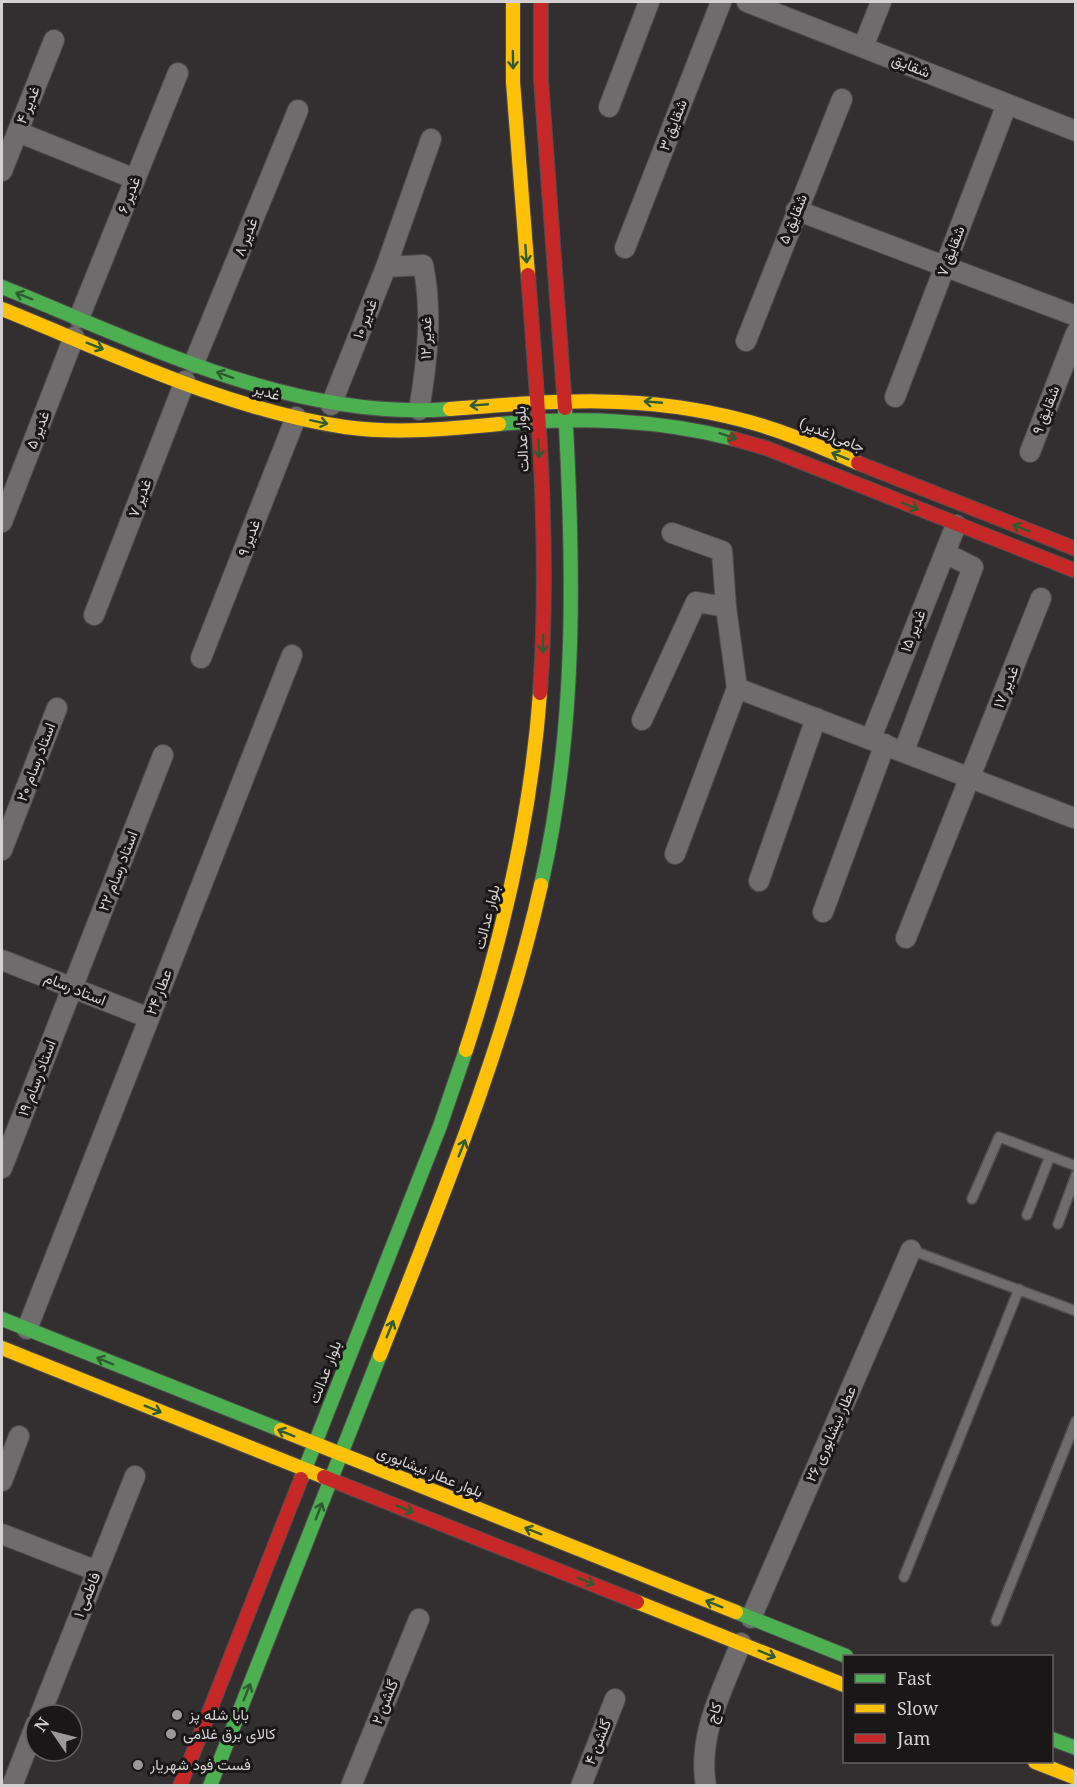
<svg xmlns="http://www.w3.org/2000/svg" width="1077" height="1787" viewBox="0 0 1077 1787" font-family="'Noto Serif',Vazirmatn,serif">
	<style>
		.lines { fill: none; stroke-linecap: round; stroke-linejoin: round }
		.lane-casing { stroke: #4f4c4e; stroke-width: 12 }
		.street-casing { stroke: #4f4c4e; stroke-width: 22 }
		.fast-casing { stroke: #4f4c4e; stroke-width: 16 }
		.slow-casing { stroke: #4f4c4e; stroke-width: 16 }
		.jam-casing { stroke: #4f4c4e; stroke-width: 16 }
		.lane { stroke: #6e6c6d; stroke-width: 9 }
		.street { stroke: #6e6c6d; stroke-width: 20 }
		.fast { stroke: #4caf50; stroke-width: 14 }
		.slow { stroke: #ffc107; stroke-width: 14 }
		.jam { stroke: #c62828; stroke-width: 14 }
		.oneway { stroke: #305b31 }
		.poi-dot { fill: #9c989a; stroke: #1a1718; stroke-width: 2 }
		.labels { text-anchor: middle; stroke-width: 6; stroke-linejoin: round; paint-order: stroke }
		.street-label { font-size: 15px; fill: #d5d1d3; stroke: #1a1718 }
		.poi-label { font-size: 15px; fill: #d5d1d3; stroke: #1a1718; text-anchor: start }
	</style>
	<rect width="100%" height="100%" fill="#332f31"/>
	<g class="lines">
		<g class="lane-casing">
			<path id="lane" d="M972,1199L999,1137L1076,1166
				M1027,1215L1050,1156
				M1058,1224L1076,1175
				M911,1250L1076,1311
				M904,1577L1019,1289
				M996,1621L1076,1421"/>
		</g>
		<g class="street-casing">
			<path id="street" d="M747,2L1076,131
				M863,47L881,2
				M609,107L649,2
				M18,132L135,179
				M2,171L54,40
				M796,210L1076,316
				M625,248L721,2
				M386,267L431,139
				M79,318L178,73
				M746,341L842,99
				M194,363L298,110
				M895,397L1007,104
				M331,405L386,267L423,265C433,312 427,363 419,410
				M1030,452L1076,333
				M2,522L74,337
				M672,533L722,551L726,607L737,688
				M94,615L185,381
				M201,658L296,417
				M642,720L696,602L726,607
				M871,738L956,525
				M904,751L973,567L945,553
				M2,850L57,708
				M675,854L737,688L1074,818
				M759,881L816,718
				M823,912L885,744
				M906,938L1041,598
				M2,960L149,1018
				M2,1168L163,755
				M27,1329L292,655
				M2,1481L19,1436
				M2,1534L97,1571
				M751,1618L911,1250
				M40,1715L135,1476
				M12,1786L36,1724
				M351,1786L419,1619
				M581,1786L615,1699
				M706,1786C697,1735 723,1689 741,1643"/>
		</g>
		<g class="fast-casing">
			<path id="fast" d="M2,287C144,344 294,421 450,409
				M499,424C579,417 656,419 734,439
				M541,885C577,730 574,567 565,408
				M2,1319L281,1430
				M301,1479L440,1126L466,1050
				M736,1612L846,1656
				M1052,1739L1076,1748
				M210,1786L380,1355"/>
		</g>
		<g class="slow-casing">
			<path id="slow" d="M513,2V82L528,275
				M2,309C111,353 228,410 345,427C396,434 448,429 499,424
				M450,409C552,401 641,393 742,420C782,430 820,447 858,463
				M466,1050C504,933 531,816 540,693
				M2,1348L324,1477
				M380,1355C441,1200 504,1048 541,885
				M281,1430L736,1612
				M637,1602L844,1685
				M1035,1762L1076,1778"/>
		</g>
		<g class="jam-casing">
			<path id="jam" d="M541,2V80L565,408
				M528,275C539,414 550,554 540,693
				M734,439L766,448L1076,571
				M858,463L1076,549
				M324,1477L637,1602
				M180,1786L301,1479"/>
		</g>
		<use href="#lane" class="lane"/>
		<use href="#street" class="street"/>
		<use href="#fast" class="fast"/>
		<use href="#slow" class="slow"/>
		<use href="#jam" class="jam"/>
	</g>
	<defs><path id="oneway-shaft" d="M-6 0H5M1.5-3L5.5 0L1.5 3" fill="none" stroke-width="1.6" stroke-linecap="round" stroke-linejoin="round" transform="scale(1.5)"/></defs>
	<g class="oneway">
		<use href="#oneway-shaft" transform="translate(513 60) rotate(89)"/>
		<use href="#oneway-shaft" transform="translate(526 254) rotate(86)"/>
		<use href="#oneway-shaft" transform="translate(24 296) rotate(-158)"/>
		<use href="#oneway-shaft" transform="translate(95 346) rotate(22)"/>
		<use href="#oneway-shaft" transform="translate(225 375) rotate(-160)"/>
		<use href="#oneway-shaft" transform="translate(653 402) rotate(-175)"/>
		<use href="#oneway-shaft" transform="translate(479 405) rotate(175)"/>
		<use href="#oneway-shaft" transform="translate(319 422) rotate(12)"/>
		<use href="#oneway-shaft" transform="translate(728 436) rotate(18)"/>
		<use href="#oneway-shaft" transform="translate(539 449) rotate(87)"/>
		<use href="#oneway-shaft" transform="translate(840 456) rotate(-158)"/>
		<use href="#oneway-shaft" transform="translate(910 506) rotate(22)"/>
		<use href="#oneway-shaft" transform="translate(1021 528) rotate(-158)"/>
		<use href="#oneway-shaft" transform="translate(543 644) rotate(91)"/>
		<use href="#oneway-shaft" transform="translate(462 1148) rotate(-68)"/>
		<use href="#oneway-shaft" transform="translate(390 1329) rotate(-68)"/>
		<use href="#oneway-shaft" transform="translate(105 1361) rotate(-158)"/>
		<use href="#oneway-shaft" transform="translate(153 1409) rotate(22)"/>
		<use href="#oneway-shaft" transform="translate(286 1433) rotate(-158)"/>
		<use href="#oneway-shaft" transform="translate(405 1509) rotate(22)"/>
		<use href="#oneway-shaft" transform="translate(319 1511) rotate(-69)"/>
		<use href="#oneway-shaft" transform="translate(533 1531) rotate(-158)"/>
		<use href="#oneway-shaft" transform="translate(586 1581) rotate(22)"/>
		<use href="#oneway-shaft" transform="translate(714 1604) rotate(-158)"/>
		<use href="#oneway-shaft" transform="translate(767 1654) rotate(22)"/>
		<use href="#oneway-shaft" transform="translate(247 1692) rotate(-68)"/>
	</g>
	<g class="poi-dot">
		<circle cx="177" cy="1715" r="6"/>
		<circle cx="171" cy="1734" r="6"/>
		<circle cx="138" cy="1765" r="6"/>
	</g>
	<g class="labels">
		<g class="street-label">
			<text transform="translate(911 66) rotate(22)" y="5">شقایق</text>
			<text transform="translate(28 105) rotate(-68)" y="5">غدیر ۴</text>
			<text transform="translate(673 125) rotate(-69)" y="5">شقایق ۳</text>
			<text transform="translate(129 195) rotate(-68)" y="5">غدیر ۶</text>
			<text transform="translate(793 219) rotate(-68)" y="5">شقایق ۵</text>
			<text transform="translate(246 237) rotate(-68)" y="5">غدیر ۸</text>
			<text transform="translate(951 251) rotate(-69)" y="5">شقایق ۷</text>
			<text transform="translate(365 319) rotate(-68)" y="5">غدیر ۱۰</text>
			<text transform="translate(426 338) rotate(-89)" y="5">غدیر ۱۲</text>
			<text transform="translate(267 392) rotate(17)" y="5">غدیر</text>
			<text transform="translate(1046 410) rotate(-69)" y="5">شقایق ۹</text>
			<text transform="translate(38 430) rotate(-69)" y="5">غدیر ۵</text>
			<text transform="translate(832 435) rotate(22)" y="5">جامی(غدیر)</text>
			<text transform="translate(522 439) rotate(-93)" y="5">بلوار عدالت</text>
			<text transform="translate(140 498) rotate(-69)" y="5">غدیر ۷</text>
			<text transform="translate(249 538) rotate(-69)" y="5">غدیر ۹</text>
			<text transform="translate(913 631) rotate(-68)" y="5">غدیر ۱۵</text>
			<text transform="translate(1006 687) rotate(-68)" y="5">غدیر ۱۷</text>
			<text transform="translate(36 762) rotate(-69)" y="5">استاد رسام ۲۰</text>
			<text transform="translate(118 871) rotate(-69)" y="5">استاد رسام ۲۲</text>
			<text transform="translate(487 917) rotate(-76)" y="5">بلوار عدالت</text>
			<text transform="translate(75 989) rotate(22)" y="5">استاد رسام</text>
			<text transform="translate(159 992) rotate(-69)" y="5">عطار ۲۴</text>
			<text transform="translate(37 1078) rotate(-69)" y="5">استاد رسام ۱۹</text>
			<text transform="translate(325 1372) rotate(-69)" y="5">بلوار عدالت</text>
			<text transform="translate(831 1434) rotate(-66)" y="5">عطار نیشابوری ۲۶</text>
			<text transform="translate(430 1472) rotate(22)" y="5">بلوار عطار نیشابوری</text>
			<text transform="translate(87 1595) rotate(-68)" y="5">فاطمی ۱</text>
			<text transform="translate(385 1702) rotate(-68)" y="5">گلشن ۲</text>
			<text transform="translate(714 1713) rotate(-72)" y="5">کاج</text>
			<text transform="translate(598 1742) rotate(-68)" y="5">گلشن ۴</text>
		</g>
		<g class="poi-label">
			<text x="189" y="1720">بابا شله پز</text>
			<text x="183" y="1739">کالای برق غلامی</text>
			<text x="150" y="1770">فست فود شهریار</text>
		</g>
	</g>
	<rect width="1077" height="1787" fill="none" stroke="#d5d1d3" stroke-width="6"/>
	<rect x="843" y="1655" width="210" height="108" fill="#1a1718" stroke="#656163" stroke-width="1.5"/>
	<rect x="855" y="1674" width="30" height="9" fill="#4caf50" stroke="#656163" stroke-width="1.5"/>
	<text x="897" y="1685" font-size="18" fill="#d5d1d3">Fast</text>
	<rect x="855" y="1704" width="30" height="9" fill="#ffc107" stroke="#656163" stroke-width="1.5"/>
	<text x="897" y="1715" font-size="18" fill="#d5d1d3">Slow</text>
	<rect x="855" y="1734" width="30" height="9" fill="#c62828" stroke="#656163" stroke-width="1.5"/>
	<text x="897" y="1745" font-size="18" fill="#d5d1d3">Jam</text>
	<g transform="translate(54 1733) rotate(305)"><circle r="28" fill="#1a1718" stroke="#656163" stroke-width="1.5"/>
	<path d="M0-4.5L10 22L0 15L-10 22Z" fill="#9c989a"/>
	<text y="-9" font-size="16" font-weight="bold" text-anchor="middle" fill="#d5d1d3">N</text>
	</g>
</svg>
